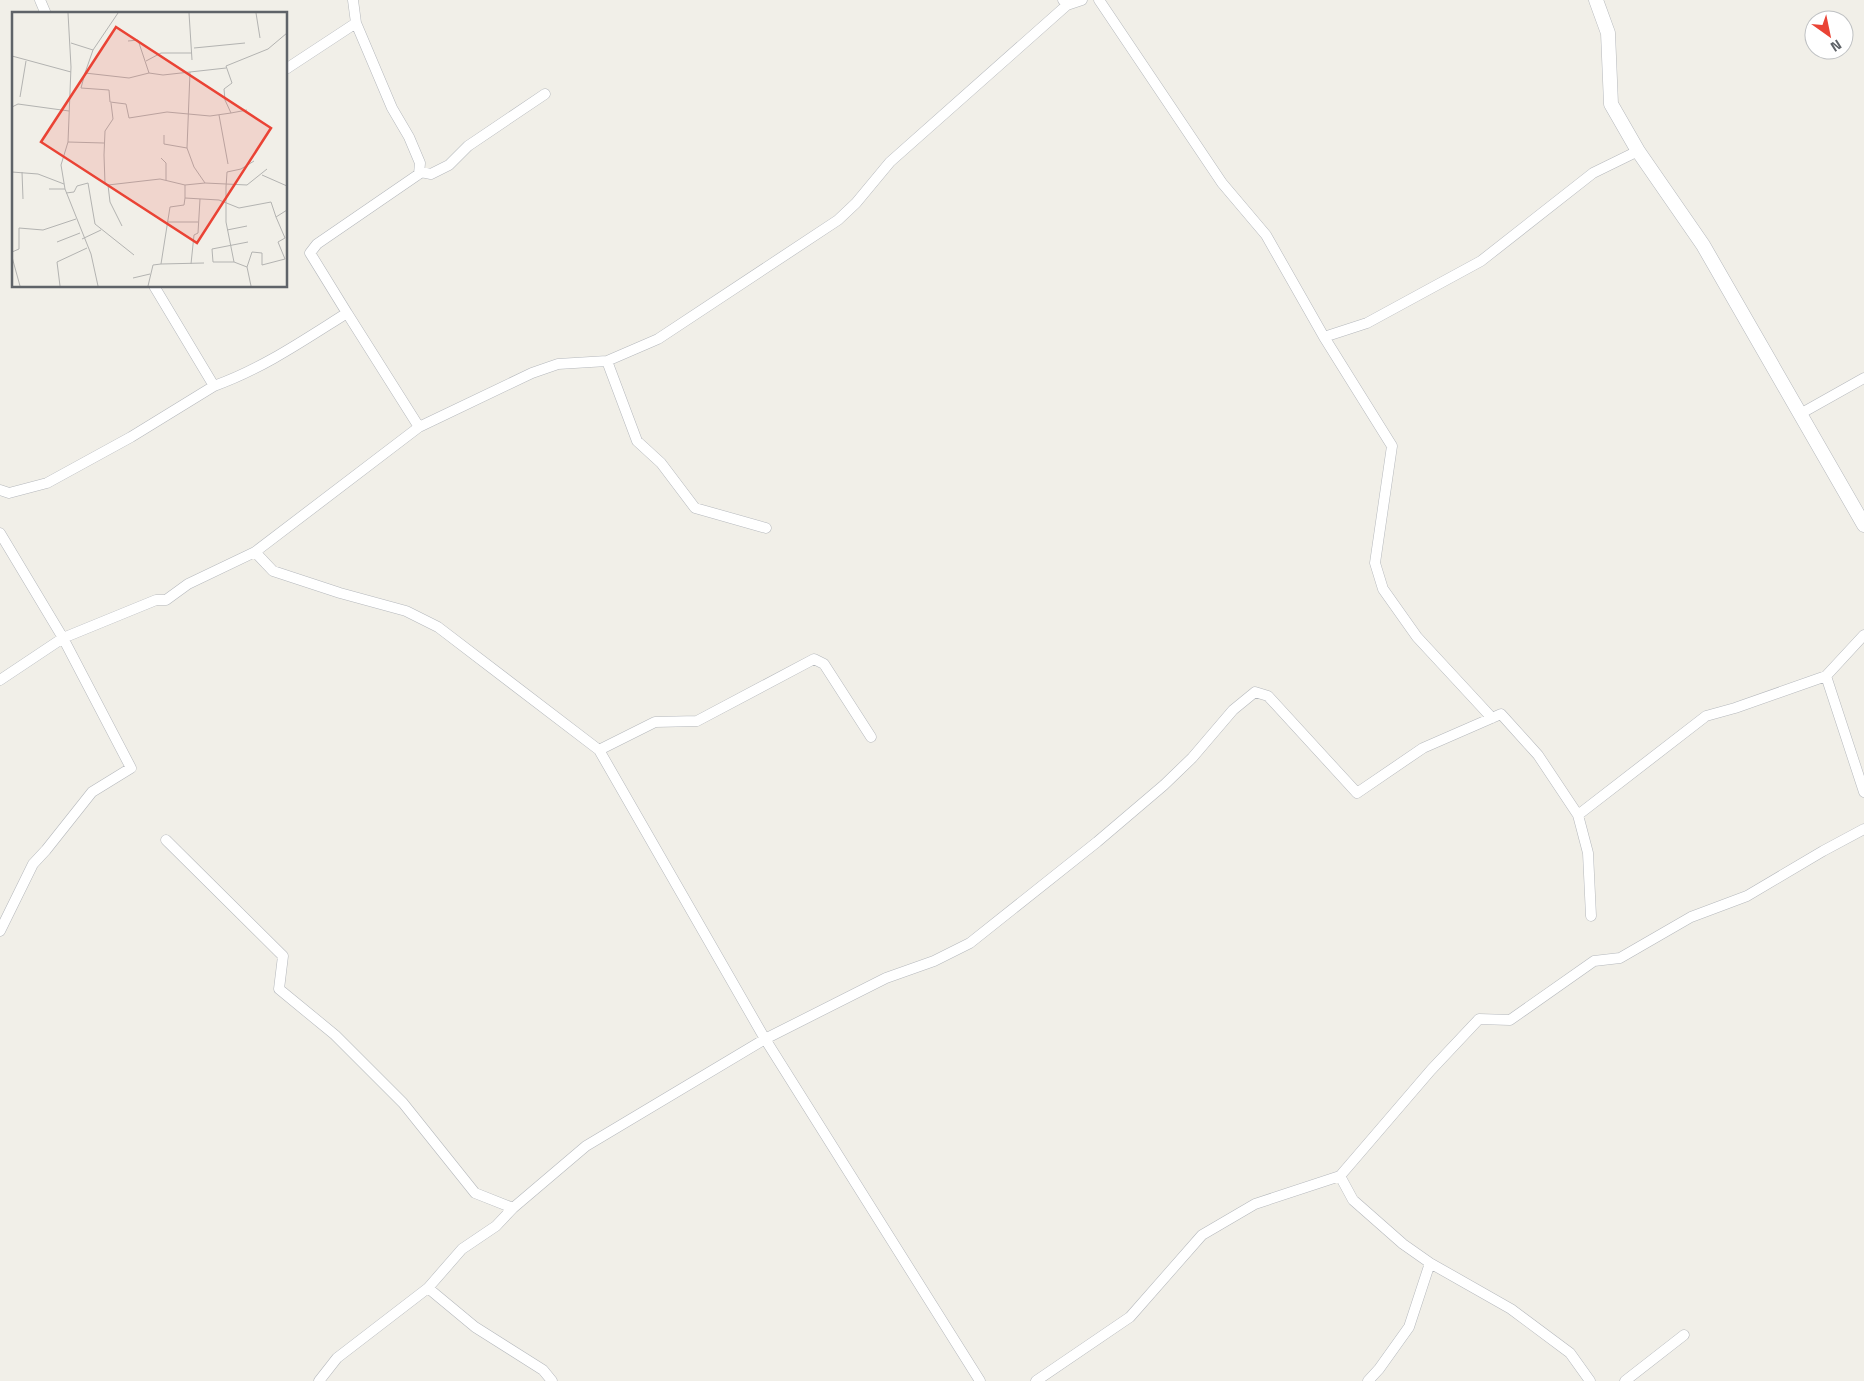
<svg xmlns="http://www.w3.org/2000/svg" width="1864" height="1381" viewBox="0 0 1864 1381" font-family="'Titillium Web',sans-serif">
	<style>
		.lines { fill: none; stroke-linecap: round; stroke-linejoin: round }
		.minor-casing { stroke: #b5b8bc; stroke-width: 11 }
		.tertiary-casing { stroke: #b5b8bc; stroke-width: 15 }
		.minor { stroke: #fff; stroke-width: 10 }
		.tertiary { stroke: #fff; stroke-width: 14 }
		.inset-road { fill: none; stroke: #b3b3b1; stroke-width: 1 }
		.view { fill: #ea4335; fill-opacity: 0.15; stroke: #ea4335; stroke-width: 2.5 }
		.inset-edge { fill: none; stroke: #5f6368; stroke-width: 2.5 }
	</style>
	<rect width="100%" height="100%" fill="#f1efe8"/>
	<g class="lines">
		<g class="minor-casing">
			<path id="minor" d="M40,0L46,14
				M1099,0L1222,183L1266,235L1324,337L1392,446L1375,563L1383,589L1417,637L1492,718
				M1067,5L1082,0
				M286,69L356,23
				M419,174L421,172L431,174L449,165L468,146L545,94
				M154,286L214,386
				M347,313L310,253L317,244L419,174L420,163L409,137L392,108L356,23L353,0
				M1324,337L1367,323L1481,261L1593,173L1638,151
				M607,361L637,441L661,463L695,508L766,528
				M1800,414L1864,378
				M419,427L532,373L558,364L607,361L658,339L838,220L856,203L890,162L1067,5L1063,0
				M0,490L9,493L47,483L131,437L214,386C262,369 304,340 347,313L419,427L255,552L273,571L340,593L406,611L438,627L599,750L765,1039L980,1381
				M0,533L63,638L131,768L92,792L46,850L33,864L0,931
				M1826,676L1864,635
				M0,680L63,638L156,600H166L188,584L255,552
				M599,750L655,722L697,721L814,659L824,664L871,737
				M1578,815L1588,853L1591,916
				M166,840L283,956L279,989L335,1035L403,1103L475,1193L513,1208
				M1340,1176L1353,1200L1403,1244L1430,1263L1511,1309L1570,1353L1590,1381
				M428,1288L462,1249L496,1226L513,1208L586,1146L765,1039L886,978L934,961L970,943L1097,842L1164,785L1192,758L1233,710L1255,692L1268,696L1357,793L1423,748L1501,714L1538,755L1578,815L1706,716L1735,708L1826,676L1864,792
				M319,1381L337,1358L428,1288L475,1327L543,1370L552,1381
				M1036,1381L1130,1317L1202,1235L1255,1204L1340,1176L1431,1070L1479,1019L1510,1020L1594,961L1620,958L1691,917L1747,896L1823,851L1864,829
				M1368,1381L1379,1369L1409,1327L1430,1263
				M1625,1381L1684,1335"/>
		</g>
		<g class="tertiary-casing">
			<path id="tertiary" d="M1596,0L1608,33L1611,104L1638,151L1703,245L1864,525"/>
		</g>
		<use href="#minor" class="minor"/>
		<use href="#tertiary" class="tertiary"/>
	</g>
	<g transform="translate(12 12)">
		<rect width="275" height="275" fill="#f1efe8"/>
		<path class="inset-road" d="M56,1L59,55L56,130L49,153L53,177L79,242L86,274M177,1L180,48M244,1L248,26M116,29L126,28L137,61M59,31L81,38M182,36L233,31M0,44L59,60M134,49L149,41H180M214,56L151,63L137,61L117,66L73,61L69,76L97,78L98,90L114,92L117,106L155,100L198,104L219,101M178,60L175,136L182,155L193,171L173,173V186L207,188L227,196L259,190L264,205M73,61L81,38L106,1M8,85L14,49M0,95L6,92L57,99M235,98L219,101L213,88L212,77L220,71L214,54L256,37L275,21M207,103L216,152M152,123V132L175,136M56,130L92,131M149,146L154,151V168M0,160L26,162L52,172M10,160L11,187M250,163L275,174M193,171L235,173L255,157M96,173L93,172L92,143L93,119L101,107L99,91M37,177H53M54,181L62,180L65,174L76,171L83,212L122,243M156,210H186M110,214L98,190L96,173L148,167L173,173M215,218L235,214M70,227L89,218M45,230L68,221M0,240L7,237V216L31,218L64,207M0,245L8,274M222,250H201L200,237L236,230M149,252L192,251M179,252L182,223L186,221L188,187M235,255L222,250L214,210V175L215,160L229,157L242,149M121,266L138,262M48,274L45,250L75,236M136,274L141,253L149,252L158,195L172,193L173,186M239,274L235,255L240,240L250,241V253L273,247L266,230L273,226L264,205L275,198"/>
		<path class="view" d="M104,15L259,116L185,231L29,130Z"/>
		<rect width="275" height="275" class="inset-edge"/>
	</g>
	<g transform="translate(1829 35) rotate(147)"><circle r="24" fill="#ffffff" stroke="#bfc1c3"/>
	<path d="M0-4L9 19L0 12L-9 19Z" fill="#ea4335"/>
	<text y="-8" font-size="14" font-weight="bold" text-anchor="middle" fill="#5f6368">N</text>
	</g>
</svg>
